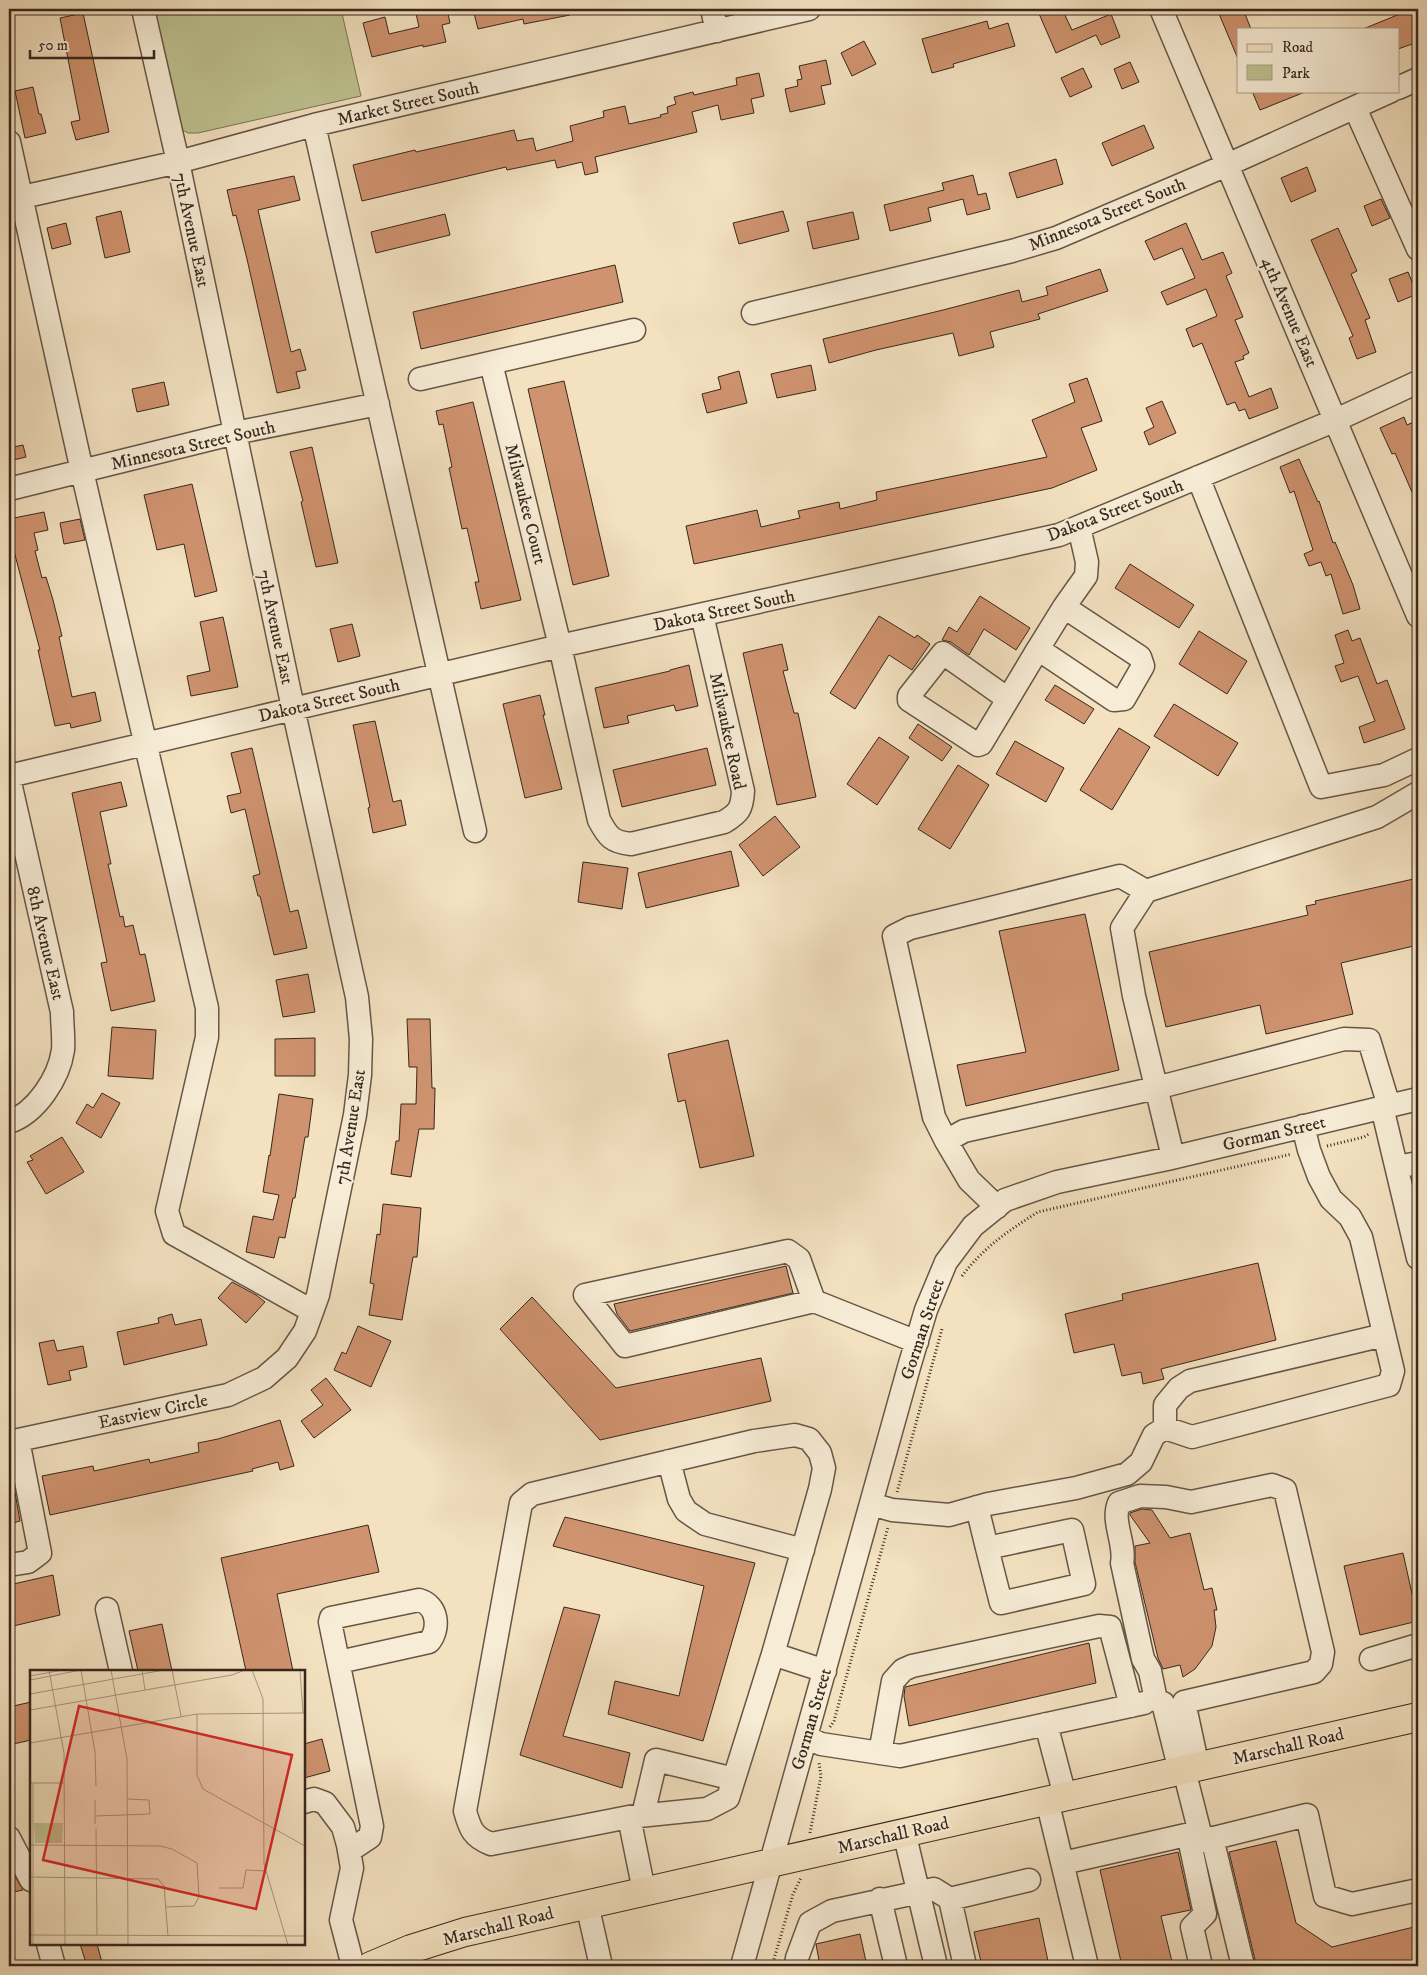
<svg xmlns="http://www.w3.org/2000/svg" width="1427" height="1975" viewBox="0 0 1427 1975" font-family="'IM FELL DW Pica',serif">
	<style>
		.green { fill: #bec290; stroke: #7b7456 }
		.building { fill: #cf936f; stroke: #38271d }
		.lines { fill: none; stroke-linecap: round; stroke-linejoin: round }
		.minor-casing { stroke: #675646; stroke-width: 25 }
		.major-casing { stroke: #38271d; stroke-width: 30 }
		.path { stroke: #38271d; stroke-width: 3; stroke-dasharray: 1 2.5; stroke-linecap: butt }
		.minor { stroke: #f7ecd6; stroke-width: 22 }
		.major { stroke: #f3e1c0; stroke-width: 28 }
		.labels { text-anchor: middle; stroke-width: 4.5; stroke-linejoin: round; paint-order: stroke }
		.street-label { font-size: 18px; fill: #38271d; stroke: #f7ecd6 }
		.inset-road { fill: none; stroke: #a8977f; stroke-width: 1 }
		.view { fill: #d62828; fill-opacity: 0.15; stroke: #d62828; stroke-width: 2.5 }
		.inset-edge { fill: none; stroke: #38271d; stroke-width: 2.5 }
	</style>
	<rect width="100%" height="100%" fill="#f3e1c0"/>
	<filter id="stains"><feTurbulence type="fractalNoise" baseFrequency=".004" numOctaves="4"/><feColorMatrix values="0 0 0 0 .2 0 0 0 0 .09 0 0 0 0 .02 0 0 0 .5 -.17"/></filter>
	<radialGradient id="worn" r=".72"><stop offset=".6" stop-color="#630" stop-opacity="0"/><stop offset="1" stop-color="#630" stop-opacity=".3"/></radialGradient>
	<path class="green" d="M152,9H341L361,96L198,133H188L181,129Z"/>
	<path class="building" d="M415,9H447L450,23L442,25L446,42L423,47V45L372,57L363,23L385,17L389,34L419,27Z
		M473,9H569L570,15L524,24L523,19L478,29Z
		M1037,9H1062L1072,30L1111,14L1120,37L1101,45L1096,35L1056,53Z
		M1217,9H1243L1251,29H1238V59Z
		M1412,9H1418V42L1398,49V29H1363Z
		M83,13L109,132L76,140L71,122L80,120L60,18Z
		M987,21L989,29L1008,23L1015,46L953,64L954,67L932,73L922,39Z
		M864,41L876,64L852,76L841,53Z
		M826,60L831,84L821,86L825,104L790,112L785,89L798,86L797,80L802,79L799,66Z
		M1130,62L1139,82L1122,89L1114,69Z
		M1083,68L1092,87L1070,97L1061,78Z
		M759,73L764,96L751,99L754,113L721,120L718,105L692,112L697,132L595,157L598,172L585,175L582,162L557,168L555,160L507,170L506,167L362,201L353,165L415,150L416,152L514,130L517,141L533,138L536,151L573,141L570,126L604,117L603,111L625,106L629,124L661,117L660,115L668,113L667,107L676,104L674,97L693,92L694,95L737,85L736,78Z
		M33,87L39,114H41L46,133L25,138L15,91Z
		M1252,91H1305V92L1260,110Z
		M1144,125L1154,148L1112,166L1102,143Z
		M1056,159L1063,184L1017,198L1009,173Z
		M1307,167L1316,191L1291,202L1281,178Z
		M973,175L978,195L986,193L990,209L967,215L963,199L928,208L931,221L890,231L884,205L944,190L942,183Z
		M294,176L300,200L258,210L291,352L300,349L306,370L296,372L300,388L277,393L247,259L236,215L233,216L227,190Z
		M1381,199L1390,218L1372,226L1364,206Z
		M121,211L130,252L105,258L96,217Z
		M783,211L789,231L739,244L733,223Z
		M853,212L859,239L813,249L807,222Z
		M445,214L450,235L376,253L371,232Z
		M66,223L71,244L52,249L47,228Z
		M1186,223L1202,260L1223,252L1232,273L1226,276L1243,317L1235,320L1249,353L1243,356L1244,359L1235,362L1249,397L1271,388L1278,408L1249,419L1245,409L1239,411L1235,402L1227,405L1202,343L1193,347L1186,329L1217,316L1206,289L1167,305L1161,292L1195,278L1182,248L1154,260L1145,241Z
		M1338,228L1357,271L1351,274L1370,318L1365,320L1376,352L1357,359L1349,338L1353,336L1311,240Z
		M615,265L623,302L421,349L413,312Z
		M1100,269L1108,291L1038,314L1040,319L990,332L994,347L959,356L953,333L876,350L829,363L823,339L943,310L1019,290L1022,302L1048,295L1046,287Z
		M1408,272L1417,294L1398,302L1389,279Z
		M811,365L816,390L777,398L771,374Z
		M739,371L747,403L707,413L702,394L721,389L718,377Z
		M1087,378L1102,421L1081,428L1097,470L1052,488L694,564L686,526L757,510L761,527L800,518L798,511L839,502L840,509L877,500L876,492L1047,457L1032,420L1075,402L1069,384Z
		M564,381L609,576L573,585L528,389Z
		M164,382L169,405L137,412L132,389Z
		M1162,401L1176,433L1149,445L1144,432L1154,427L1146,408Z
		M473,402L521,600L481,609L475,582H479L467,528L462,529L449,468L452,467L443,424L439,425L436,411Z
		M1404,417L1407,425L1418,420V506L1395,453L1392,454L1380,428Z
		M23,445L26,457L9,461V448Z
		M312,447L338,563L316,567L301,502L303,501L290,452Z
		M1299,459L1318,502L1319,501L1333,543L1335,542L1353,585L1360,609L1343,614L1331,574L1326,576L1321,562L1309,566L1304,554L1313,550L1294,491L1290,493L1280,467Z
		M192,484L217,591L195,597L184,544L157,550L144,495Z
		M44,512L48,530L34,533L38,550L35,551L42,578L46,577L53,600L62,636L59,637L72,697L95,692L101,721L71,728L70,723L55,726L38,650H40L9,532V519Z
		M80,519L85,540L64,544L60,523Z
		M1130,564L1194,605L1179,628L1115,588Z
		M980,596L1030,628L1016,650L984,629L969,655L951,642L942,640L949,627L957,632Z
		M879,616L915,638L917,635L930,644L912,670L889,655L855,709L830,693Z
		M223,617L238,687L191,696L187,676L210,671L200,622Z
		M352,624L360,656L338,662L330,629Z
		M1348,630L1352,641L1360,638L1377,684L1387,680L1405,729L1364,743L1359,727L1375,721L1358,676L1341,682L1335,666L1344,663L1335,635Z
		M1199,631L1247,661L1227,694L1179,664Z
		M782,644L788,670L783,671L794,713H798L816,797L777,805L743,653Z
		M689,665L698,706L676,711L674,705L627,716L629,723L604,728L595,688L670,671V670Z
		M1055,685L1094,709L1084,724L1045,700Z
		M540,695L545,715H543L562,789L525,798L503,704Z
		M1174,704L1238,743L1218,776L1154,736Z
		M375,721L393,802L401,800L406,825L373,833L368,808L370,807L353,725Z
		M918,724L952,747L942,761L909,738Z
		M1119,728L1150,747L1112,810L1080,790Z
		M879,737L909,757L877,805L847,784Z
		M1015,741L1064,768L1046,802L996,774Z
		M252,748L290,912L298,910L307,948L274,955L260,896H258L253,876L260,874L245,809L231,813L227,796L241,793L231,753Z
		M707,748L716,785L622,807L613,770Z
		M958,765L989,785L950,849L918,829Z
		M121,782L127,806L100,812L111,864H108L120,917L123,916L125,927L133,925L140,955L145,954L155,1001L111,1011L101,963L107,962L72,793Z
		M775,816L800,847L763,876L739,845Z
		M731,851L739,886L646,908L638,873Z
		M583,862L628,868L622,909L578,902Z
		M1418,878V945L1341,963L1353,1014L1266,1034L1260,1005L1166,1027L1149,952L1308,915L1306,906L1316,904L1315,901Z
		M1085,914L1119,1070L966,1106L957,1065L1026,1052L999,931Z
		M308,974L315,1012L283,1017L276,980Z
		M407,1019H430L432,1088H435L434,1129H419L411,1177L391,1174L396,1141H399L401,1104H416L417,1067H409Z
		M112,1027L156,1030L153,1079L108,1076Z
		M315,1038V1076H275V1039Z
		M728,1040L754,1156L700,1168L685,1100L678,1102L668,1054Z
		M102,1093L120,1103L101,1138L76,1123L87,1104L93,1108Z
		M279,1094L313,1099L308,1137H305L295,1198H293L285,1238L279,1237L274,1258L246,1252L253,1216L273,1220L279,1195L263,1192L269,1155L270,1156Z
		M62,1137L84,1172L46,1194L27,1162L33,1160L30,1156Z
		M383,1204L421,1208L417,1257H413L402,1320L369,1315L374,1284L370,1283L377,1234L380,1235Z
		M1258,1263L1276,1340L1161,1369L1164,1379L1143,1384L1141,1372L1122,1376L1114,1344L1074,1353L1065,1314L1123,1300L1122,1294Z
		M786,1266L793,1293L630,1331L617,1314L614,1304Z
		M232,1282L256,1295L265,1302L246,1323L218,1298Z
		M532,1297L616,1388L761,1358L771,1401L600,1440L500,1329Z
		M172,1314L175,1325L201,1319L207,1345L124,1365L117,1332L159,1323L158,1318Z
		M358,1326L391,1341L371,1387L334,1370L342,1352L346,1354Z
		M54,1340L57,1351L83,1346L87,1367L69,1371L71,1380L48,1385L39,1343Z
		M326,1378L351,1410L314,1438L301,1421L323,1405L311,1390Z
		M280,1420L294,1466L280,1470L278,1462L252,1469L253,1471L50,1515L42,1476L93,1466L94,1471L149,1459L150,1463L199,1452L198,1443L218,1439Z
		M9,1481H13L20,1521L9,1524Z
		M1142,1509L1152,1510L1170,1538L1190,1533L1204,1590L1212,1588L1217,1610H1214L1216,1627L1212,1646L1195,1669L1183,1677L1180,1665L1163,1669L1158,1658L1135,1562V1546L1150,1543L1130,1515V1513Z
		M565,1517L755,1563L703,1741L608,1714L615,1681L679,1696L704,1586L553,1546Z
		M368,1525L379,1572L277,1594L293,1671H246L221,1558Z
		M1403,1553L1418,1621L1360,1635L1344,1566Z
		M53,1575L60,1615L9,1627V1585Z
		M564,1607L600,1615L563,1736L630,1753L622,1788L520,1755Z
		M162,1624L172,1671H138L129,1631Z
		M1089,1643L1096,1683L909,1726L904,1696L905,1687Z
		M31,1702V1740L9,1745V1707Z
		M322,1739L330,1771L304,1778V1744Z
		M1276,1841L1296,1923L1332,1947L1418,1926V1966H1259L1256,1964L1229,1852Z
		M1178,1852L1191,1910L1161,1916L1173,1966H1122L1100,1870Z
		M14,1875L23,1890L9,1893V1876Z
		M1039,1918L1049,1966H982L974,1932Z
		M860,1934L867,1966H820L816,1944Z
		M80,1944H97L103,1966H87Z"/>
	<g class="lines">
		<g class="minor-casing">
			<path id="minor" d="M712,9L717,31
				M1161,9L1418,616
				M1398,88L1418,79
				M1355,108L1418,249
				M314,125L475,831
				M9,142L82,471L207,1008V1037L167,1211L174,1234L312,1311
				M9,200L178,162L314,125L809,9
				M753,313L1012,251L1056,238L1227,165L1391,91
				M491,363L560,646L599,820C608,837 612,842 631,844L724,822C739,813 742,809 743,791L702,615
				M420,379L634,330
				M1198,477L1321,787L1384,775L1418,759
				M9,489L235,433L378,404
				M1064,607L1140,657L1143,666L1124,699L1114,700L1038,649L1064,607L1086,576L1087,562L1079,527
				M1008,699L943,653L909,696V700L978,745L981,744L1038,649
				M9,776L560,646L1059,535L1336,420L1418,382
				M9,778L62,1012C62,1024 64,1038 63,1050C59,1078 36,1113 9,1122
				M1382,1107L1418,1258
				M946,1141L934,1117L894,936L910,928L1120,876L1146,891
				M1173,1157L1134,996L1122,928L1146,891L1377,817L1418,793
				M1397,1167L1418,1163
				M997,1207L969,1180L946,1141L964,1131L1156,1088L1344,1039L1369,1040L1389,1106
				M814,1301L625,1346L585,1295L788,1251L799,1259L814,1301L917,1342
				M1165,1428V1405L1179,1388L1190,1381L1384,1335
				M9,1442L228,1395L264,1378L287,1358L305,1331L318,1295L355,1115L360,1075L361,1039L357,997L293,708L178,162L143,9
				M669,1461L679,1499L686,1511L705,1524L803,1550
				M871,1504L892,1510L949,1515L988,1504L1076,1488L1127,1474L1141,1462L1154,1435L1165,1428L1192,1437L1389,1385L1393,1371L1361,1237L1350,1217L1331,1199L1319,1177L1309,1150L1303,1126
				M977,1507L987,1548L1072,1530L1084,1584L1001,1603L987,1548
				M9,1565L28,1562L40,1553L18,1440
				M107,1609L121,1671
				M773,1654L728,1798L707,1809L629,1817L491,1844C473,1837 470,1829 465,1811L521,1503L532,1494L754,1441L795,1435L809,1439L820,1453L824,1468L820,1489L773,1654L825,1671
				M1371,1659L1418,1645
				M339,1662L429,1642C440,1629 438,1605 419,1600L331,1618L330,1622L372,1826L370,1837L349,1851
				M1046,1724L1065,1796
				M806,1737L821,1744L900,1756L1144,1703
				M880,1753L893,1681L903,1670L912,1666L1099,1626L1110,1627L1131,1706
				M1184,1770L1202,1841L1307,1815L1325,1896L1352,1904L1418,1890
				M1180,1771L1163,1703L1156,1700L1150,1671L1143,1659L1122,1563C1126,1544 1111,1521 1119,1503L1140,1496L1166,1497L1191,1502L1272,1485L1285,1490L1323,1652L1321,1664L1314,1672L1184,1702L1198,1767
				M1047,1800L1087,1966
				M304,1802L314,1799L325,1803L343,1827L348,1845L352,1868L341,1920L353,1966
				M643,1815L656,1760L734,1779
				M629,1817L644,1891
				M904,1832L936,1966
				M9,1838L31,1880
				M1212,1838L1243,1966
				M1063,1863L1199,1832
				M880,1899L896,1966
				M587,1904L601,1966
				M48,1944L54,1966
				M742,1966L909,1367L926,1310L946,1262L973,1226L1005,1200L1057,1182L1167,1159L1418,1099
				M796,1966L797,1958L810,1923L832,1911L934,1889L950,1899
				M965,1966L950,1899L1029,1880
				M1201,1966L1192,1927L1205,1914L1190,1843L1202,1841"/>
		</g>
		<g class="major-casing">
			<path id="major" d="M371,1966L411,1949L465,1932L1418,1717"/>
		</g>
		<path class="path" d="M1327,1146L1364,1137L1369,1134
			M962,1276C984,1247 1008,1231 1038,1212L1292,1154
			M897,1492L942,1329
			M830,1727L834,1721L888,1527
			M810,1833L821,1776L819,1763
			M772,1966L793,1894L801,1878"/>
		<use href="#minor" class="minor"/>
		<use href="#major" class="major"/>
	</g>
	<g class="labels">
		<g class="street-label">
			<text transform="translate(408 103) rotate(-13)" y="6">Market Street South</text>
			<text transform="translate(1107 214) rotate(-22)" y="6">Minnesota Street South</text>
			<text transform="translate(192 230) rotate(78)" y="6">7th Avenue East</text>
			<text transform="translate(1290 312) rotate(67)" y="6">4th Avenue East</text>
			<text transform="translate(193 445) rotate(-13)" y="6">Minnesota Street South</text>
			<text transform="translate(526 504) rotate(76)" y="6">Milwaukee Court</text>
			<text transform="translate(1115 510) rotate(-21)" y="6">Dakota Street South</text>
			<text transform="translate(724 610) rotate(-12)" y="6">Dakota Street South</text>
			<text transform="translate(276 627) rotate(78)" y="6">7th Avenue East</text>
			<text transform="translate(329 700) rotate(-13)" y="6">Dakota Street South</text>
			<text transform="translate(728 731) rotate(78)" y="6">Milwaukee Road</text>
			<text transform="translate(46 943) rotate(77)" y="6">8th Avenue East</text>
			<text transform="translate(350 1127) rotate(-81)" y="6">7th Avenue East</text>
			<text transform="translate(1274 1133) rotate(-13)" y="6">Gorman Street</text>
			<text transform="translate(922 1329) rotate(-72)" y="6">Gorman Street</text>
			<text transform="translate(153 1411) rotate(-12)" y="6">Eastview Circle</text>
			<text transform="translate(811 1719) rotate(-74)" y="6">Gorman Street</text>
			<text transform="translate(1288 1746) rotate(-13)" y="6">Marschall Road</text>
			<text transform="translate(893 1835) rotate(-13)" y="6">Marschall Road</text>
			<text transform="translate(498 1926) rotate(-14)" y="6">Marschall Road</text>
		</g>
	</g>
	<g transform="translate(30 1670)">
		<rect width="275" height="275" fill="#f3e1c0"/>
		<path d="M4,153H33L32,173H5Z" fill="#bec290"/>
		<path class="inset-road" d="M19,0L34,83L35,275M51,0L65,82L66,116M81,0L97,89L98,275M112,0L115,20M142,0L151,46M222,0L233,29L234,194L258,275M270,0L273,43M0,6L33,0M0,10L51,0M0,24L134,0M0,40L202,5L215,0M167,44V105L173,119L275,176M0,73L167,44L275,43M0,113H34M3,113V275M65,130V154M65,146L120,144L119,130L97,129M66,159L67,265M0,175L130,176L142,179L167,193L169,227L164,236L136,237M0,207L128,209L134,216L138,266M189,218H213L216,200L235,201M0,265L275,266"/>
		<path class="view" d="M49,36L262,85L226,239L13,190Z"/>
		<rect width="275" height="275" class="inset-edge"/>
	</g>
	<rect width="1427" height="1975" fill="none" stroke="#f3e1c0" stroke-width="30"/>
	<rect x="10" y="10" width="1407" height="1955" fill="none" stroke="#38271d" stroke-width="2.5"/>
	<rect x="15" y="15" width="1397" height="1945" fill="none" stroke="#38271d"/>
	<rect x="1237" y="28" width="162" height="65" fill="#f7ecd6" stroke="#ab9d8c"/>
	<rect x="1247" y="44" width="25" height="8" fill="#f3e1c0" stroke="#ab9d8c"/>
	<text x="1282" y="52" font-size="15" fill="#38271d">Road</text>
	<rect x="1247" y="65" width="25" height="15" fill="#bec290" stroke="#ab9d8c"/>
	<text x="1282" y="78" font-size="15" fill="#38271d">Park</text>
	<path d="M30 50v8h124v-8" fill="none" stroke="#38271d" stroke-width="2.5"/>
	<text x="38" y="50" font-size="15" fill="#38271d" stroke="#f7ecd6" stroke-width="4" paint-order="stroke">50 m</text>
	<rect width="100%" height="100%" filter="url(#stains)"/>
	<rect width="100%" height="100%" fill="url(#worn)"/>
</svg>
